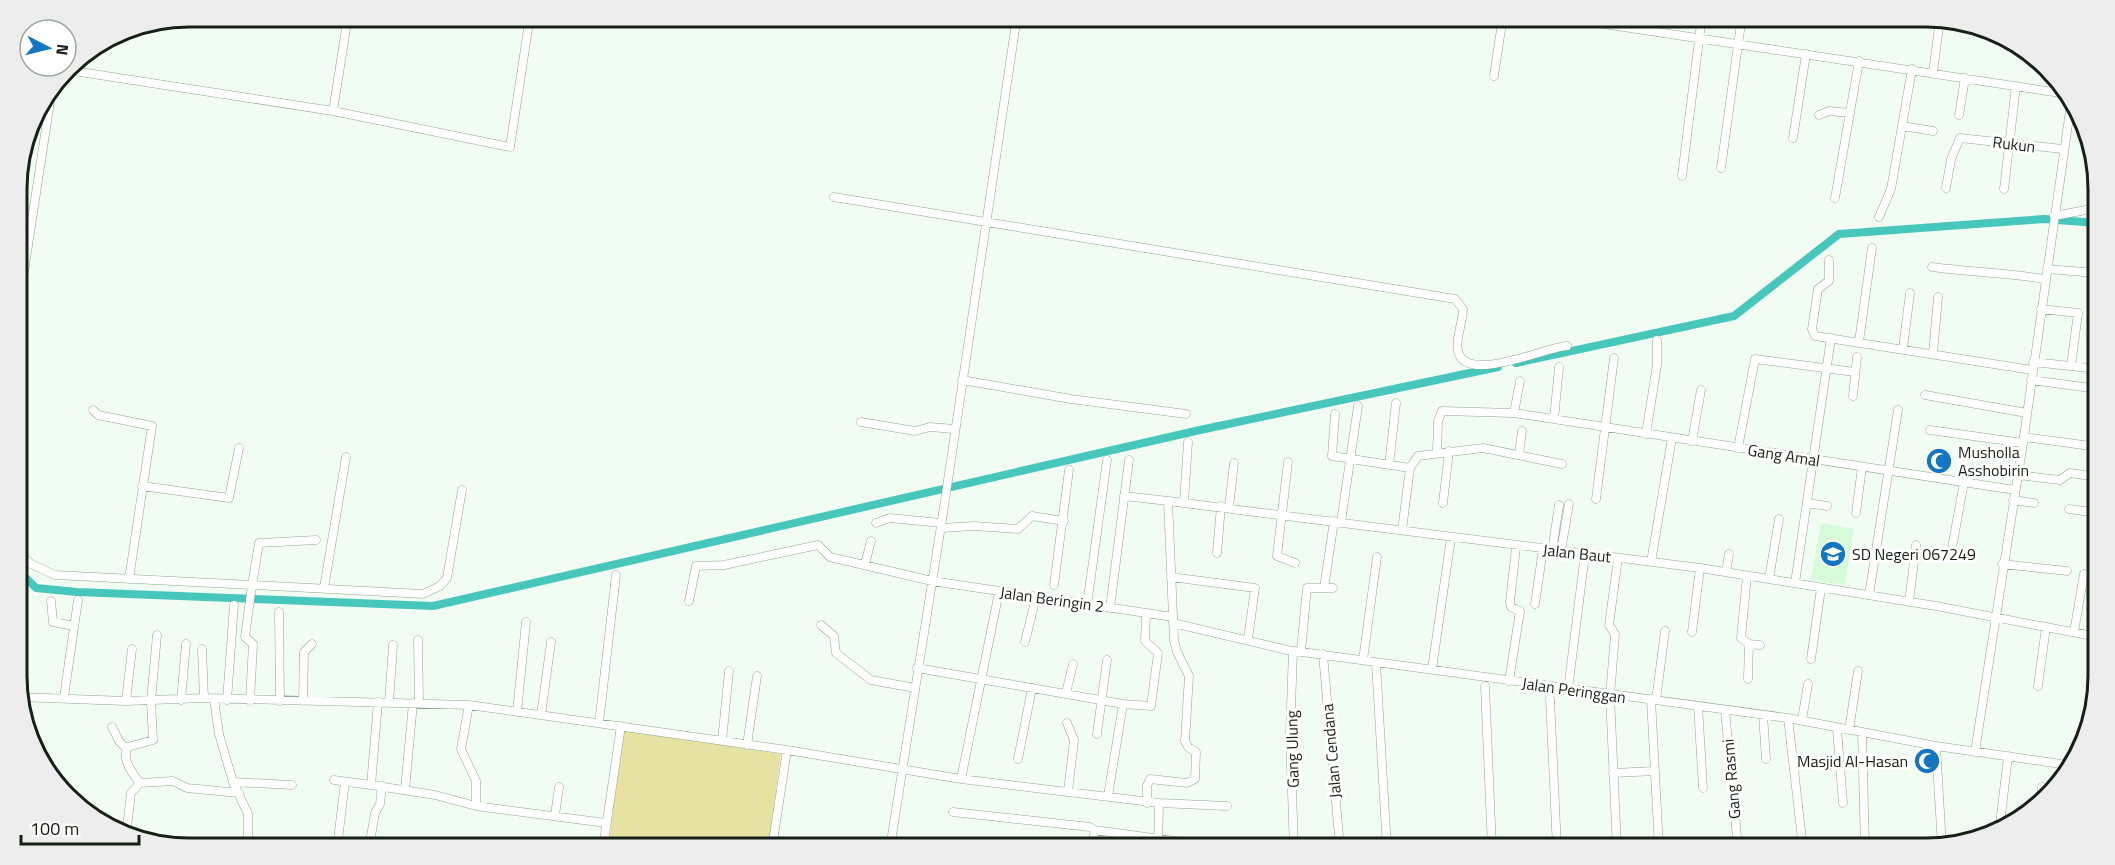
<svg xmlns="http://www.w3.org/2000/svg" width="2115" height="865" viewBox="0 0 2115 865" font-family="'Titillium Web',sans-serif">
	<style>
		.built { fill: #d7fbd9 }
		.grass { fill: #e6e2a1 }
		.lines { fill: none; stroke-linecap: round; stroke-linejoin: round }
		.canal { stroke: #47c7bc; stroke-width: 8 }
		.minor-casing { stroke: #8da98e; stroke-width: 9 }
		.minor { stroke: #fff; stroke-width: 8 }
		.labels { text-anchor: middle; stroke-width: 6; stroke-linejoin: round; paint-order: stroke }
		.street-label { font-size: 16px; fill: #162016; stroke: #fff }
		.poi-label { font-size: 16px; fill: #162016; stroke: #fff; text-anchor: start }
		.rim { fill: none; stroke: #162016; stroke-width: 3 }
	</style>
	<rect width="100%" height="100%" fill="#f1fdf2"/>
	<path class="built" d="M1821,523L1854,529L1845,585L1811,580Z"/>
	<path class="grass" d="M624,729L781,754L768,848H608Z"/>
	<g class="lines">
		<path class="canal" d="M1516,363L1734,316L1839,234L2044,219L2097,223
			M18,570L36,588L77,592L433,606L1200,430L1498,367"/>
		<g class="minor-casing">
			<path id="minor" d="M1551,16L2067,94
				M1912,69L1902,126L1933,131
				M67,70L333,111L510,147L530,16
				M1933,72L1940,19
				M1494,76L1503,16
				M333,111L348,16
				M1819,115L1829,111L1850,113
				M1959,115L1965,78
				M1793,138L1806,54
				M1721,168L1742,16
				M1682,176L1702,16
				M1946,188L1951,159L1960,138L2063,149
				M2004,189L2016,86
				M834,197L1455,299L1463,309C1463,323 1455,338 1458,351C1466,385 1545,347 1567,346
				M1835,198L1859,61
				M2054,216L2097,208
				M1879,217L1891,189L1902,126
				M1829,260V281L1818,289L1812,329L1815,336L2032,370
				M1932,267C1970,272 2007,273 2045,279
				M2047,269L2097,273
				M2041,309L2078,313L2071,366
				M17,317L52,89
				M1859,342L1872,248
				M1903,348L1910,293
				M1933,353L1938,297
				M2033,362L2098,369
				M962,380L1071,399L1186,414
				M2031,380L2098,389
				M1925,395L2027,413
				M1853,396L1857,357
				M93,410L98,415L152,426L129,579
				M1514,413L1520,381
				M1335,414L1332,456L1410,468
				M1554,419L1559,367
				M861,422L915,431L930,427L954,429
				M1930,430L2023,443
				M1646,434L1657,365V340
				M2024,437L2098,447
				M1692,441L1701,390
				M1738,448L1755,359L1855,372
				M1437,453L1438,421L1442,411L1514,413L2015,490
				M1519,455L1522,431
				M1288,462L1277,556L1295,563
				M1389,465L1396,403
				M2018,475L2060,480L2070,473L2098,477
				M142,486L229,498L239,448
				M1124,496L1168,501
				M1596,499L1614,358
				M2013,500L2034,503
				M1184,502L1188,442
				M1443,503L1449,451
				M1807,503L1827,506
				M1229,507L1234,463
				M2069,509L2098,513
				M1856,513L1862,467
				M1341,522L1358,406
				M876,523L890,518L941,523
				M941,528L974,526L1018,529L1032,516L1064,521
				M1402,530L1410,468L1418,456L1483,448L1562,464
				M316,540L259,543L252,585L423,594L440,586L447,578L462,490
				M1952,548L1964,482
				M1552,551L1559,505
				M1561,551L1569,504
				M18,552L31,564L55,575L252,585L245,637L253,644L250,701
				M1217,553L1221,506
				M1651,562L1672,438
				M865,564L871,541
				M2002,564L2067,571
				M1726,572L1729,554
				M2093,575L2098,550
				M1747,576L1741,638L1749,644L1760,645
				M1171,577L1255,588L1248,639
				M1769,579L1779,519
				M1795,583L1831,338
				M1054,585L1069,470
				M324,588L346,457
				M1324,588L1334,521
				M1869,595L1898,410
				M51,601L53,622L74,626
				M689,601L696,566L724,565L818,545L830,557L932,581L1173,617
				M1909,602L1916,545
				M1535,604L1543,549
				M1087,605L1107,460
				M1110,608L1129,460
				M279,612L280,701
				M1173,623L1287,650L1788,718L1936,746L2068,765
				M821,625L834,636L836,653L871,680L915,688
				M1692,632L1700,568
				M2074,632L2084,574L2098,577
				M418,640L419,703
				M1025,642L1036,597
				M202,649L204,698
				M1293,651L1290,735L1294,848
				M1301,651L1307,588H1333
				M1323,654L1340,848
				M1811,659L1821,588
				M1363,660L1377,557
				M1376,663L1387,848
				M917,668L1123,704L1108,796
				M1432,669L1451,538
				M1748,679L1749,644
				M1509,681L1520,611L1511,607L1510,602L1516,547
				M1485,686L1492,848
				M2038,686L2046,627
				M1568,689L1585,554
				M1066,693L1073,664
				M18,697L126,701L204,698L469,705L787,750L961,779L1159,803L1158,848
				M64,697L78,600
				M214,699L219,734L233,782L248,814V848
				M1550,699L1557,848
				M1651,699L1659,848
				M181,700L186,644
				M227,700L234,605
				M1656,700L1665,631
				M126,701L132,649
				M303,701L304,652L312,644
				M378,702L371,785L435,795L476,806L606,823
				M389,703L393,645
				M1123,704L1151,706L1158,653L1145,641L1146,613
				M469,705L461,749L476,781V806
				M1698,706L1703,788
				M1725,710L1738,848
				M517,712L526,622
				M541,715L551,642
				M1763,715L1766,759
				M1788,718L1803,848
				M1802,720L1808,684
				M599,723L616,575
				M1067,723L1074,740L1068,792
				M112,727L119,741L126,748
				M1837,729L1843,803
				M1849,730L1858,671
				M1862,733L1865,848
				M1097,734L1107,660
				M722,741L729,671
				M747,745L757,676
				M1936,746L1942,846
				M1975,752L2023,443L2071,103
				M1018,759L1032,688
				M1613,773L1655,771
				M961,779L999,592
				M334,780L371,785
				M233,782L292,785
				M140,783C132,773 121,759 128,747L153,740L151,701L157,635
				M405,790L413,703
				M2041,799L2042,787
				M1147,803V786L1150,779L1187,783L1195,779L1196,752L1188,747L1185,741L1189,676L1177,652L1174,640L1168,501L1700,568L1936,606L2098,637
				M1159,803L1227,806
				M953,812L1090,827L1095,830L1091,848
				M555,815L559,787
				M2000,825L2008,756
				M1095,830L1189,843L1192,848
				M126,836L131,793L140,783L173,781L187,788L239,793
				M337,848L345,782
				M369,848L375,813L380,804L382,786
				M603,848L621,726
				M772,848L787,750
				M890,848L944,507L1017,16
				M1617,848L1610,696L1615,634L1609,625L1618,558"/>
		</g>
		<use href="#minor" class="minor"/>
	</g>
	<defs>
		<g id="mosque-disc" transform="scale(1.35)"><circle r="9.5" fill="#1376c2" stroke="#fff"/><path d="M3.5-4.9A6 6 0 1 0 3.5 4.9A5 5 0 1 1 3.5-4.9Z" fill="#fff"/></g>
		<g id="school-disc" transform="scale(1.35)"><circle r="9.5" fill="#1376c2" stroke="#fff"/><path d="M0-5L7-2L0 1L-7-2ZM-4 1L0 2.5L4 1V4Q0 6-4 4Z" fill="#fff"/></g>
	</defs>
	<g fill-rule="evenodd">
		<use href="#mosque-disc" x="1939" y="461"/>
		<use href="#school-disc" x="1833" y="554"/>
		<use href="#mosque-disc" x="1927" y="761"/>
	</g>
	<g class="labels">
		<g class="street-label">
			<text transform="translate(2014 144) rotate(7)" y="6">Rukun</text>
			<text transform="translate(1784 455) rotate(9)" y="6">Gang Amal</text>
			<text transform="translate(1577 553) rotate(6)" y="6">Jalan Baut</text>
			<text transform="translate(1052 599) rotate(8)" y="6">Jalan Beringin 2</text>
			<text transform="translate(1574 690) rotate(8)" y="6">Jalan Peringgan</text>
			<text transform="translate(1292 749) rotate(-91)" y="6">Gang Ulung</text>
			<text transform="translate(1331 751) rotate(-95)" y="6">Jalan Cendana</text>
			<text transform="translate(1731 779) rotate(-95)" y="6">Gang Rasmi</text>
		</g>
		<g class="poi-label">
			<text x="1958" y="458">Musholla<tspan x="1958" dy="18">Asshobirin</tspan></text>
			<text x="1852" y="560">SD Negeri 067249</text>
			<text x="1908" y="767" text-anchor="end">Masjid Al-Hasan</text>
		</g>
	</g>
	<path d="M0 0H2115V865H0ZM189 27H1926A162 162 0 0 1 2088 189V676A162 162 0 0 1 1926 838H189A162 162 0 0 1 27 676V189A162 162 0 0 1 189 27Z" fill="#ecedec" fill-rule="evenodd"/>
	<path class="rim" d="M189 27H1926A162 162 0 0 1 2088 189V676A162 162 0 0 1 1926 838H189A162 162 0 0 1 27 676V189A162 162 0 0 1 189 27Z"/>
	<g transform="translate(48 48) rotate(97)"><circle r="28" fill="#ffffff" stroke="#a2a6a2" stroke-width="1.5"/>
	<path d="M0-4.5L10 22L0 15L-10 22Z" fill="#1376c2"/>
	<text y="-9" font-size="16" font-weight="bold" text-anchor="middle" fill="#162016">N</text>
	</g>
	<path d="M21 835v9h118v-9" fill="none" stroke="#162016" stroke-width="3"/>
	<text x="30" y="835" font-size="18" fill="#162016" stroke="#ffffff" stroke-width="4.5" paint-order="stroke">100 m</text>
</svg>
